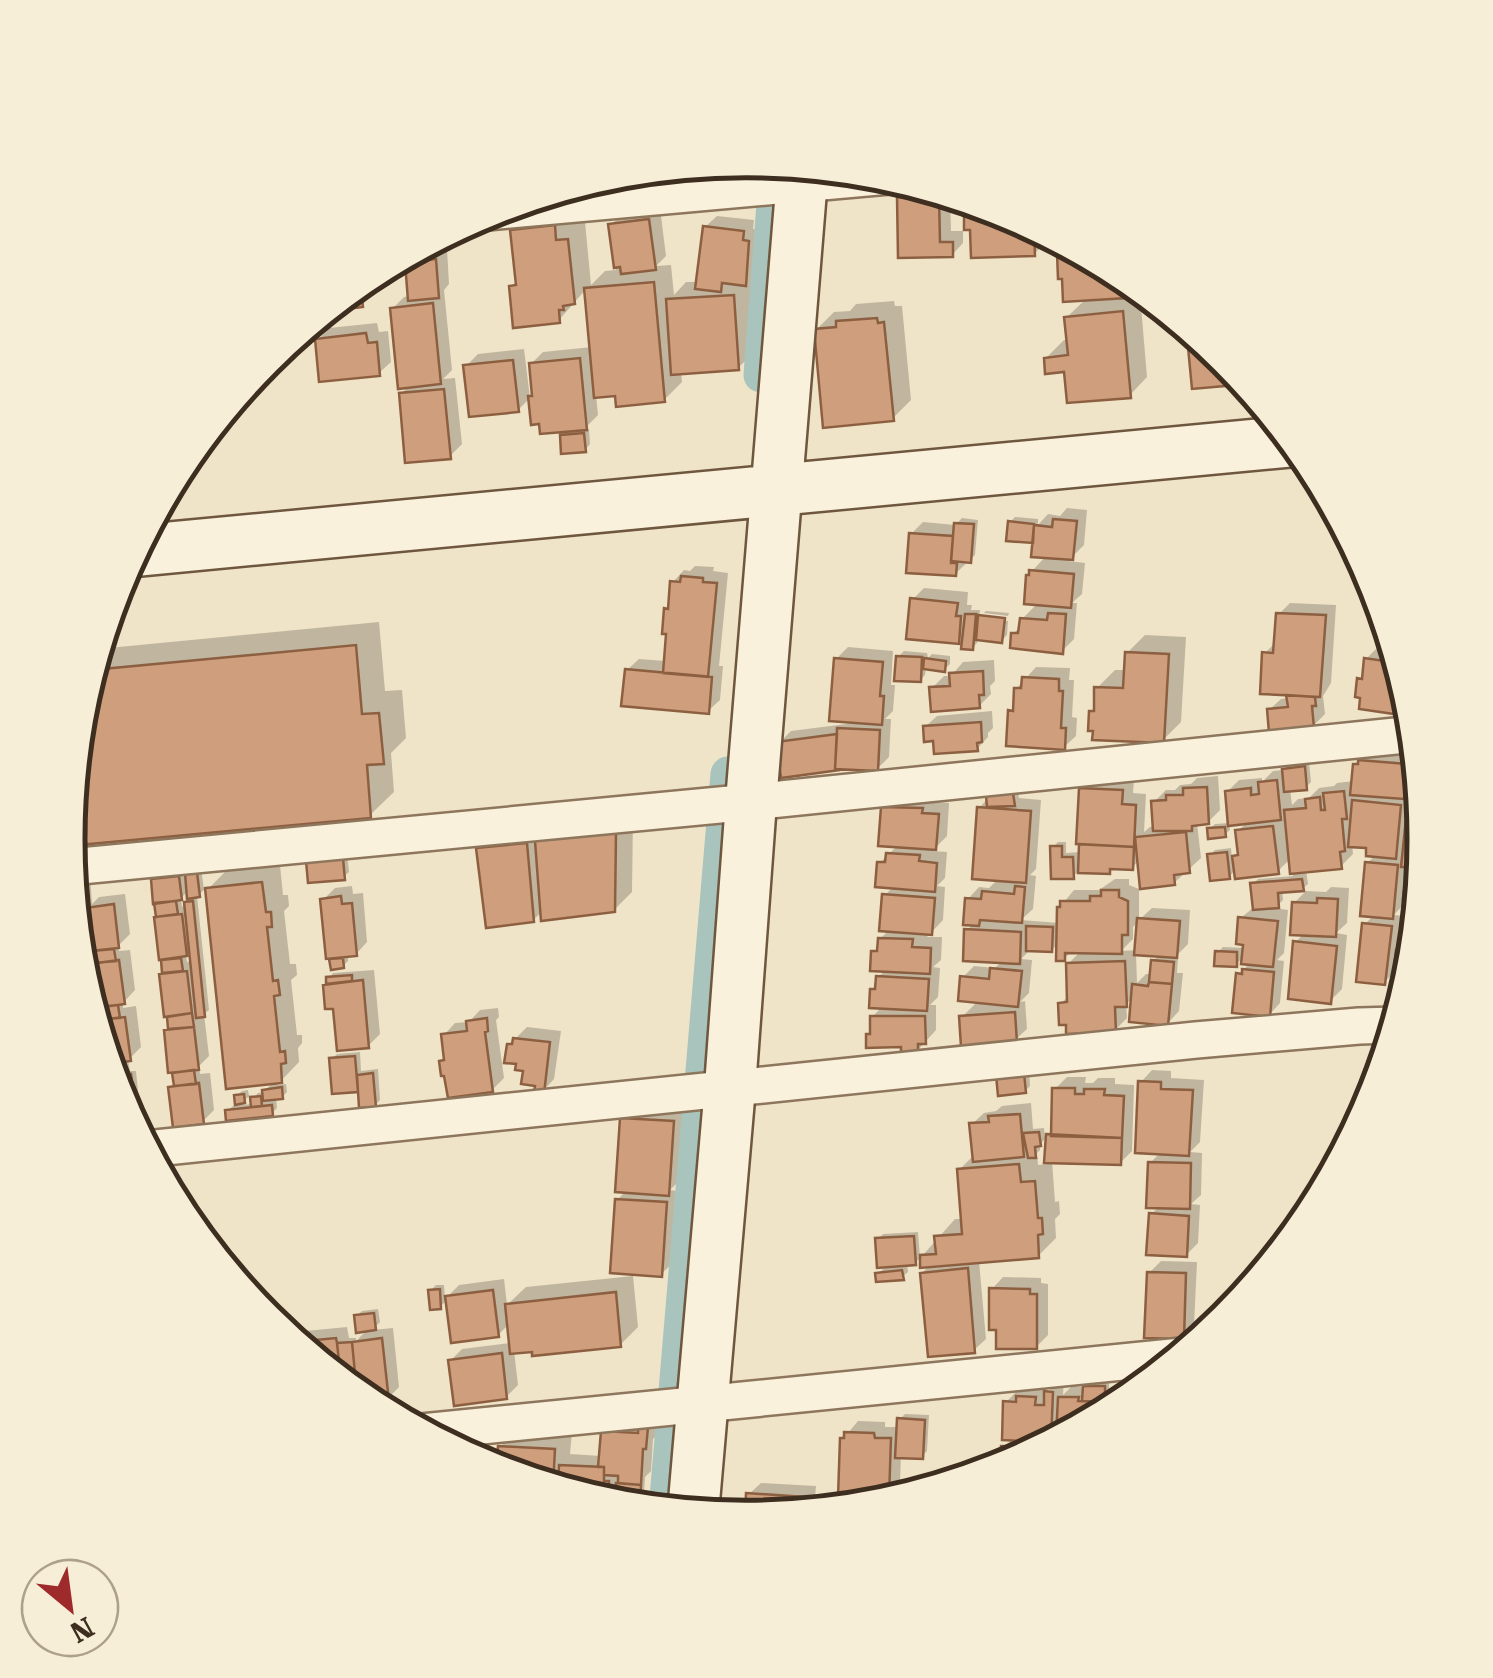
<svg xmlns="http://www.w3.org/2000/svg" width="1493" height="1678" viewBox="0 0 1493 1678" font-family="'Roboto Serif',serif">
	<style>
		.shadow { fill: #0003; fill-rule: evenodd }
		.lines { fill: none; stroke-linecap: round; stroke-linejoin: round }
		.canal { stroke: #a9c4bc; stroke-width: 35 }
		.building { fill: #cf9f7d; stroke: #8d5f41; stroke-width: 2.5 }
		.street-casing { stroke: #8d765c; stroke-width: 40 }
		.secondary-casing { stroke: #6f573f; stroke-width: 55 }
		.street { stroke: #faf1dc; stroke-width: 35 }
		.secondary { stroke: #faf1dc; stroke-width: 50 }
		.rim { fill: none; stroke: #3d2e20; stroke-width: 5 }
	</style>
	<rect width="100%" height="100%" fill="#f0e4c8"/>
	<path class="shadow" d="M912,186H921L950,195L951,231H963V243L952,255H900V198Z
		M971,201L1007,212L1046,233V242L1034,254L972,228L967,217L972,212Z
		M572,208L573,223L585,222L591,285L605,271L616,270L611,225L623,213L660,208L666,256L656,266L671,265L674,295L686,282H699L705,227L717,216L754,220L753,229L760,230L757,272L751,278L756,350L738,368L681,372L682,382L664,400L617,394L596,395L598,415L583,430L589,429L590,444L585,450L562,436L570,429L534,394L531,364L543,352L592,347L587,288L559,320L511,287L518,280L513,231L531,213Z
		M1066,244L1124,275L1137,285L1126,296L1140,294L1147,377L1130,395L1066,370L1046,358L1064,340H1069L1067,317L1087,298L1059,254Z
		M447,249L449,284L444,290L452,370L443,379L455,378L462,444L450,456L401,394L410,385L393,308L404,297L410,296L407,263L419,251Z
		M372,273L374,293L362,305L327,309Z
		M894,301L895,306H902L911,400L893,418L816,330L834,312L850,311L856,304Z
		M315,319L316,329L304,340L298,341L288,351L274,353Z
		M377,323L379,332L388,331L391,362L379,373L318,340L329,328Z
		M524,349L530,398L518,410L466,366L478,354Z
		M1067,508L1087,510L1084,545L1068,561L1085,563L1082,594L1072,603H1077L1074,639L1062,651L1013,634L1022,625V619L1038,603L1032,571L1047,555L1035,540L1010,522L1015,517L1038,519V525L1048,514L1060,516Z
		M962,518L978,520L975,555L955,574L911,534L923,522L955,525Z
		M695,566L714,567L713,571L728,573L719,666H723L720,700L708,711L627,670L639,659L666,661L667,610L671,606L673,582L684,570L690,571Z
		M924,588L968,592L967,605H972L971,610H980L979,618L982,615V618L1008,621L1007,635L1002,640L978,638L977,643L972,648L965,634L958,641L913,599Z
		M1290,603L1336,605L1331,683L1323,696L1325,714L1313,726L1269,710L1281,699L1289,698L1265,653L1276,642L1279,614Z
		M986,611L1009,613L1008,616L984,613Z
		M379,622L385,691L402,690L406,738L391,753L394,792L370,815L68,844L81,706L98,649Z
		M1145,635L1186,637L1181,722L1163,740L1096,729L1092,712L1096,707L1097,688L1115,670H1127V653Z
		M848,647L893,651L891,685H895L893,711L885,719H891L889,757L877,769L779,743L791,731L854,723L836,659Z
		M1378,647L1395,650L1411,702L1400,712L1360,679L1365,674L1366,659Z
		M904,651L927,653L928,658L932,654L950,656V664L945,669L926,667L925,675L920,680L898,657Z
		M994,660L995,681L990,686L991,694L979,706L932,688L944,676H951L963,662Z
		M1036,667L1070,668L1069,680H1074L1072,717L1077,718L1076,736L1064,747L1011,711L1016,706V689Z
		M992,711L993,728L988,733V737L977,749L935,738L925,727L937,716Z
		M1373,749L1417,753L1414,786L1406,793L1411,794V800L1421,790L1425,840L1412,972L1406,993L1407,985L1396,971L1384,982L1364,925L1374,915L1367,863L1376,855L1369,846L1352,844L1353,854L1341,866L1306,870L1308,884L1302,889L1282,890L1283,900L1275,908L1288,910L1284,953L1277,960L1284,961L1280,1003L1269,1015L1239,974L1251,962L1244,956L1236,965L1218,952L1223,947L1245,948L1241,918L1255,906L1253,884L1258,879L1293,876L1291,858L1278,871L1236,869L1229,877L1210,855L1215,850L1231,848L1232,859L1240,851L1238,831L1248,821L1227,792L1239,780L1262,778V782L1273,771L1284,770L1290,764L1309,762L1311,782L1306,787L1290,789L1292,805L1298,799L1309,798L1319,788L1334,786L1337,783L1354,781L1356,765ZM1405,896L1416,898L1405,909V916L1394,915L1404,904Z
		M1218,776L1220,810L1208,822L1197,823L1201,858L1174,883L1140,859L1132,868L1114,867L1109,872L1079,871L1073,876L1053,847L1058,842H1066V853L1081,852V789L1093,778L1134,779L1133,793L1146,794L1144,832L1150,827L1155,826L1154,802L1166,790H1175L1180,785L1191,784L1197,778Z
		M1018,789L1019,798L1041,800L1036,869L1030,875L1036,876L1033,909L1021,920L1059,923V908L1074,890H1099L1115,879H1129V885L1139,889V920L1152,908L1190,910L1188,944L1174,958H1178L1177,973H1183L1179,1011L1168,1023L1134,997L1126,1004L1127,1018L1115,1030L1061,1004L1069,995L1068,964L1081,951H1072L1064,959L1059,942L1052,950L1031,949L1021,959L1032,960L1029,993L1020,1002L1025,1001L1027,1029L1015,1040L962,1017L978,1001L962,978L974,966L995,968L1002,961L967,930L974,923L968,899L979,887L989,888L998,879L979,808L994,792ZM1140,920L1137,950L1121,951L1133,939V927ZM1136,953L1160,954L1153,961L1152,974H1146L1137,983Z
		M895,796L933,798V802L949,803L947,836L932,851L947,852L945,878L937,886L945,887L943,920L927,937H942L941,960L933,967L940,968L938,997L930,1005H936V1030L917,1051L903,1045L868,1035L872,1031V1017L883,1006L872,990L878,984V977L886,970L874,952L880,946V939L890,929L884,896L894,886L880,863L898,845L883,808Z
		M633,816L632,892L614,910L543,911L533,920L478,849L490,837L538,832L539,841L555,824Z
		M1229,823L1230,830L1224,835L1210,829L1215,824Z
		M347,854L349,872L343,877L311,880Z
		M280,865L283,895H288L289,906L284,911L290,964H296L297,975L291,980L297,1035H302V1043L298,1048L299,1062L277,1085L286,1084L287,1092L282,1097H276L277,1108L272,1113L227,1111L233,1106L237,1105L236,1096L242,1091L248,1090L249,1096L240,1105L253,1104V1098L258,1093L264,1092L274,1081L208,889L226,871Z
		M201,868L204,890L197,896L209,1010L204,1014L209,1056L199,1066L200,1074L210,1073L214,1110L203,1121L171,1087L176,1082L166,1031L170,1027L169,1017L174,1013L161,975L165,972L163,961L168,956L153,880L158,875L183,872L184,877L193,869ZM189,890L190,899L182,907L181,898ZM191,949L192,961L187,962L186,954Z
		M90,874L92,904L99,897L125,894L130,934L119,945V951L130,950L135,990L123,1003V1008L136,1006L141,1047L128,1060L130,1071H136L140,1111L137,1115L138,1125L135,1128L119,1098L100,1035L99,1025L97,1027L88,997H97L94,975L87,983L86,991L80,971L72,883ZM99,948L95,952L96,962L91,966V962L82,963L89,955V949Z
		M352,886L353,894L363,893L367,942L356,954L348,955V961L343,966L332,960L336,956L323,900L335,888Z
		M1331,887L1349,888L1347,923L1336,933L1347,935L1342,989L1330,1001L1296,942L1304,933L1294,903L1306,891L1326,892Z
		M374,970L380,1034L368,1046L335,1006L325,985L333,973Z
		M498,1008L499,1017L496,1020L504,1078L492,1090L441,1062L446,1056L444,1035L455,1023L469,1022L480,1010Z
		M527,1027L561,1031L554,1079L543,1091L519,1062L509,1045Z
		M360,1052L361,1071L378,1069L380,1100L375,1105L360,1089L335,1092L332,1059L337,1054Z
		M1029,1069L1030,1086L1025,1091L1001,1093Z
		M1152,1070L1171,1071V1078L1204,1080L1200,1142L1190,1152L1202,1153L1201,1195L1191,1204L1200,1205L1198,1243L1186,1255L1151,1214L1160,1206L1150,1163L1161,1152L1141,1082Z
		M1067,1077H1086L1085,1083H1093L1098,1078H1115V1084L1134,1085L1132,1151L1120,1163L1052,1161L1055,1202L1059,1201L1060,1214L1055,1219L1056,1238L1038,1256L979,1261L986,1339L974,1350L922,1273L931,1264L922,1256L955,1219H963L959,1170L975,1154L972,1124L984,1113L996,1111L1002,1106L1031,1103L1033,1129L1044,1128L1045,1139L1054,1130L1055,1089ZM1048,1136L1047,1164L1038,1165L1037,1153L1040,1150V1144Z
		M634,1107L684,1111L679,1181L670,1190L677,1191L673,1263L661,1274L617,1200L627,1190L622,1119Z
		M918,1232L920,1258L915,1263H907L908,1272L902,1277L878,1274L887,1265L878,1239L883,1234Z
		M1161,1261L1197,1262L1194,1325L1183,1337L1149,1273Z
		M633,1276L638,1327L620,1345L514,1351L518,1385L506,1397L450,1361L462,1349L511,1343L510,1323L498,1335L448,1299L440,1307L431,1290L436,1285H444L445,1299L459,1285L504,1279L507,1305L526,1287Z
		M1003,1277L1041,1278V1283L1048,1284V1335L1036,1347L992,1289Z
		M378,1309L380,1322L372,1330L393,1328L399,1387L387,1399L366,1401L289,1338L295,1332L347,1327L349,1338H356V1341L369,1328L356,1316L362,1311Z
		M1059,1381H1064L1063,1395L1072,1386L1085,1387L1090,1382H1109V1391L1115,1392V1408L1061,1437H1059V1430L1050,1440L1042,1439L1041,1448L1003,1467L1004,1447L1013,1438L1006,1402L1018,1390L1025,1391L1030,1386L1046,1387V1394Z
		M905,1414L929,1415L927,1451L922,1456L901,1455L900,1483L888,1495H877L872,1500L843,1439L858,1421L885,1422V1427H899L900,1419Z
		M658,1416L657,1435L653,1439L651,1471L645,1477L644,1493L639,1498L617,1497L610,1504L499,1470L500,1447L518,1429L572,1432L570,1454L601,1456L603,1432L615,1421Z
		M761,1483L816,1486L814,1511L747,1518L749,1494Z
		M937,1487L894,1500L904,1490Z"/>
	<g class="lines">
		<path class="canal" d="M761,375L777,163
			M666,1510L728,774"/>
	</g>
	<path class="building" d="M747,160L756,161L755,171L710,168V164Z
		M939,196L940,242H953V257L898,258L897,197Z
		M969,200L1007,212L1034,227L1035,256L971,258L970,230H964V216H969Z
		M649,219L656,270L621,274L620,267L614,268L608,224Z
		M555,225L556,240L568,239L575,304L563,306L564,310H559L560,323L513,328L509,286L516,285L510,230Z
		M703,226L744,231L743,240L749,241L746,286L722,283L721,292L695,289Z
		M1064,242L1126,276L1127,298L1063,302L1062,279H1058L1057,253L1064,252Z
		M436,259L439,298L408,301L405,262Z
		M360,282L363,307L324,312Z
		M654,282L665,402L616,407L615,396L594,398L584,288Z
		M734,295L739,370L671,375L666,299Z
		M433,303L441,384L398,389L390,308Z
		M1123,311L1131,398L1067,403L1064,372L1045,374L1044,358L1068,355L1064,317Z
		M877,318L878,323L884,322L894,421L823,428L814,329L836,327V321Z
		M1186,326L1227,359L1234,368L1236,385L1192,389Z
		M304,328L305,343L288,345L289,354L270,356Z
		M366,333L368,343L377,342L380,376L319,382L315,339Z
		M580,358L587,430L540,434L539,424L531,425L528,396H532L529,363Z
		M513,360L519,412L469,417L463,365Z
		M444,389L451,459L405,463L399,393Z
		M584,433L586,452L561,454L560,435Z
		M1053,519L1077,521L1073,560L1031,557L1034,525L1052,527Z
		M1008,521L1034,524L1033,543L1006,541Z
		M954,523L974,524L971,563L951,561Z
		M909,533L953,536L951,563H957L956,576L906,573Z
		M1358,550L1370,572L1356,571Z
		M1029,570L1074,574L1071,608L1024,604L1026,575H1029Z
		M681,576L703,578V582L717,583L708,677L663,673L666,634H662L664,608L668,609L670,581L680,582Z
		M910,598L958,603L956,616H961L959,644L906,639Z
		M1048,613L1066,614L1063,654L1010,648L1011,633H1018L1020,618L1047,620Z
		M1276,613L1326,615L1320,697L1260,694L1262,652L1273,653Z
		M965,614H976L973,650L961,649Z
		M978,615L1005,618L1002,643L976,640Z
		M356,645L362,714L379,713L384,764L367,765L371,818L68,846L81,706L92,670Z
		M1125,652L1169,654L1164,743L1092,740L1093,731H1088L1089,711H1094V687L1123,688Z
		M896,656L922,657L921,682L894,681Z
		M834,658L883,662L880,696H884L882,725L829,721Z
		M924,658L946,661L945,672L923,669Z
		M1364,658L1399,663L1405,683L1401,715L1359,709L1360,698L1355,697L1357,678L1362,679Z
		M625,669L712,677L709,714L621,706Z
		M983,671L984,695H979L980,708L931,712L929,687L950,686L949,673Z
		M1022,677L1059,679V691H1063L1061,728H1066L1065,750L1006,746L1008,710L1013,711L1014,688H1021Z
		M1286,695L1315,697L1316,706H1312L1314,728L1269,733L1267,709L1288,707Z
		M981,722L982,742L977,743L978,751L934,754L933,741L924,742L923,726Z
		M837,728L880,730L878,771L835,769Z
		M837,734L835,769L840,770L781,778L776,742Z
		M1415,759H1418L1421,789L1413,788Z
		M1358,760L1407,764L1404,799L1350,795L1353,764H1358Z
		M1305,766L1307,790L1284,792L1282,769Z
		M1277,780L1281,820L1228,826L1225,791L1251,788V795L1259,794L1258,782Z
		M1207,787L1209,824L1192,826V831H1153L1151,801L1166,800V795H1183V788Z
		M1079,788L1123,790L1122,804L1136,805L1134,847L1076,844Z
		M1344,791L1347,819H1342L1345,851L1340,852L1342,869L1290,874L1284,810L1306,808L1305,799L1320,797L1321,810H1325L1323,793Z
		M1013,793L1015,806L987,807L986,796Z
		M1408,799L1422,800L1425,840L1419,900L1403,899L1407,867H1401Z
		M1352,800L1401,805L1396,859L1366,856V848L1348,847Z
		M881,807L923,808L922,813L939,814L936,850L878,846Z
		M977,807L1031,811L1026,883L972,879Z
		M1273,826L1279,874L1235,879L1232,856L1238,855L1235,830Z
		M1225,827L1226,837L1208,839L1207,828Z
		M616,832L615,912L541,921L535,841Z
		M1186,832L1190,873L1174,875L1175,885L1140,889L1135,837Z
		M527,843L534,922L486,928L476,848Z
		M1079,844L1134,847L1133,870L1110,869V874L1078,873Z
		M1050,846H1062V857H1073L1074,879H1051Z
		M1227,852L1230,879L1210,881L1207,854Z
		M886,853L920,855L919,861L937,863L935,892L875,887L877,862H885Z
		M343,858L345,880L308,883L306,861Z
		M1365,862L1398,865L1393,919L1360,916Z
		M197,872L200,897L187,899L185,873Z
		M179,876L182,900L153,904L151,879Z
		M1302,879L1304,891L1278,893L1279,908L1253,910L1250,883Z
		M262,882L266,912H271L272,927H267L273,981L278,980L280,995L274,996L280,1052L285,1051L286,1063L281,1064L282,1083L226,1089L205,888Z
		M72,885H79L84,939H77Z
		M1015,886L1025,887L1022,923L980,920L979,926L963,925L965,898L981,899L982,891L1014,894Z
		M1101,890H1119V897L1128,901V935H1122V954L1065,953V961H1056L1057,907H1060V901H1090V896H1101Z
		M882,894L935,898L932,935L879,931Z
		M341,896L342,904L352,903L357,956L326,959L320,899Z
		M1317,898L1338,899L1336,937L1290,935L1292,902L1317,903Z
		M176,901L178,914L156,917L154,903Z
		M193,901L205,1017L196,1018L184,902Z
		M114,904L119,948L90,951L85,908Z
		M1403,908L1419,909L1415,947L1400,946Z
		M182,914L187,956L159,960L154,917Z
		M1238,917L1278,921L1273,967L1241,964L1243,945L1236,944Z
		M1137,918L1180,921L1177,958L1134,955Z
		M1362,923L1392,926L1385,985L1356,982Z
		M1026,926L1053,927L1052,952L1026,951Z
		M964,929L1021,932L1020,964L963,961Z
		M878,938L913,939L912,947L931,948L930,974L870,971L871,951H877Z
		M1293,941L1337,946L1331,1004L1288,999Z
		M114,949L116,961L93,963L92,951Z
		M1396,950L1414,952L1412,972L1402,1006L1404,987L1392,986Z
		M1215,951L1237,952V967L1214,966Z
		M181,958L183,971L162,973L161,960Z
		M343,958L344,968L331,970L329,959Z
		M119,960L125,1004L95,1008L90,964Z
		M1151,960L1174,962L1172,984L1149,982Z
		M1125,961L1127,1007H1115L1116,1033L1066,1034V1025H1059L1058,1003L1067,1002L1066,963Z
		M990,968L1022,971L1018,1007L958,1001L960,976L989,979Z
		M1242,969L1274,972L1270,1017L1232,1013L1236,973L1242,974Z
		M187,971L192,1013L164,1017L159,974Z
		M352,975V981L326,984V977Z
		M876,976L929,979L927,1011L869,1008L870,989H875Z
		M363,980L369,1048L337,1051L333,1009H325L323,985Z
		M1149,982L1172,984L1168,1026L1129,1022L1132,984L1148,986Z
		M118,1005L120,1018L98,1020L97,1007Z
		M1015,1012L1017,1043L961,1047L959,1016Z
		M192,1013L194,1027L168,1029L167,1017Z
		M870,1016H925L926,1044H918V1054H901V1047L866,1048V1034H870Z
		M125,1017L131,1061L108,1064L96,1020Z
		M487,1018L488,1031L485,1032L493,1092L448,1098L444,1076H441L439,1061L444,1060L441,1034L467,1031L466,1021Z
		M194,1027L199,1070L168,1073L164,1030Z
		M513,1038L550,1042L544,1094L534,1093L535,1086L521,1084L523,1071L515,1070L516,1064L504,1063L507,1044H512Z
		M355,1056L358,1092L332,1094L329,1058Z
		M123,1062L125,1075L112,1077L108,1064Z
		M194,1070L196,1084L174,1086L172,1073Z
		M373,1073L376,1107L359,1108L357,1075Z
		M1024,1073L1026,1093L998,1096L996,1075Z
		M131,1074L136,1119H130L119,1098L112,1077Z
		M1138,1081L1161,1082V1089L1193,1090L1189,1156L1135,1153Z
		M199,1083L204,1124L173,1128L168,1087Z
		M282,1087L283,1099L263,1101L262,1090Z
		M1052,1088H1075V1094H1084V1089H1105L1104,1095L1124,1096L1122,1138L1051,1136Z
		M244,1094L245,1103L235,1105L234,1095Z
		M261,1096L262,1106L251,1107L250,1097Z
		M272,1105L273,1116L226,1121L225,1110Z
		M1020,1114L1024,1157L973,1162L969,1123L989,1122L988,1116Z
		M620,1118L674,1121L669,1196L615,1192Z
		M1039,1132L1041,1146L1035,1147L1036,1158H1028L1023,1133Z
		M1046,1134L1122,1138L1121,1165L1044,1163Z
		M1148,1162L1191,1163L1190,1209L1146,1208Z
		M1019,1164L1021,1182L1035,1181L1038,1218H1042L1043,1234L1038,1235L1039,1258L920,1268V1255L936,1254L934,1236L962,1234L957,1169Z
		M615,1199L667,1202L662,1277L610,1273Z
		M1149,1213L1189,1216L1187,1257L1146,1255Z
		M914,1236L916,1265L877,1268L875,1238Z
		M968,1268L975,1353L928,1357L920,1273Z
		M902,1270L904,1280L876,1282L875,1273Z
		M1147,1272L1186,1273L1184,1339L1144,1338Z
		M989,1288L1030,1289V1294H1037V1349H996V1330H989Z
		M440,1289L441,1309L430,1310L428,1290Z
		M493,1290L499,1337L451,1343L445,1296Z
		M616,1292L621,1347L532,1356V1352L510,1354L505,1304Z
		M374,1313L376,1330L356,1333L354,1315Z
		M336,1338L337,1343L341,1380L294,1342Z
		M382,1338L389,1401L368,1403L357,1394L352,1342Z
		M352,1342L357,1394L341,1380L337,1343Z
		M502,1353L507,1399L454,1406L448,1360Z
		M1083,1386H1105V1402L1082,1401Z
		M1044,1391L1053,1392L1051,1442L1002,1440L1003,1401L1016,1402V1396L1036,1397L1035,1405H1044Z
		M1058,1397H1079L1078,1401L1105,1402L1104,1414L1056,1439Z
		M897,1418L925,1420L923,1459L895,1458Z
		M638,1427H648L646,1449H643L641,1485L618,1483V1476L604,1475V1467H598L601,1431L638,1433Z
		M844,1432L874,1433L875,1438H891L889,1498L874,1497L873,1502L842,1503V1497H838L840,1438H844Z
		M498,1446L555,1449L553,1486L496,1469Z
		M1001,1446L1037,1447V1450L1000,1468Z
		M559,1465L604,1467V1481H609L608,1503L558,1488Z
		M616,1483L641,1485L640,1501L615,1499Z
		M746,1493L805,1497L804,1512L745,1518Z"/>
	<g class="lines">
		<g class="street-casing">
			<path id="street" d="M487,212L889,176
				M70,867L751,802L1415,734
				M146,1149L1196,1040L1359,1026L1396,1025
				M422,1432L1182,1356"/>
		</g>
		<g class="secondary-casing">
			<path id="secondary" d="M134,551L1294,441
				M693,1513L730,1087L751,802L803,166"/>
		</g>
		<use href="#street" class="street"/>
		<use href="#secondary" class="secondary"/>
	</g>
	<path d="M0 0H1493V1678H0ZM85 839a661 661 0 1 1 1322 0a661 661 0 1 1-1322 0Z" fill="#f7eed8" fill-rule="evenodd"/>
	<path class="rim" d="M85 839a661 661 0 1 1 1322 0a661 661 0 1 1-1322 0Z"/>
	<g transform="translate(70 1608) rotate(151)"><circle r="48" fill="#f7eed8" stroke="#ada18e" stroke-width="2.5"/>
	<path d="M0-8L18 38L0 25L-18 38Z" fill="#9e2a2b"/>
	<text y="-15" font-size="28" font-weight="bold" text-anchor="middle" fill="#3d2e20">N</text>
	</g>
</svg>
